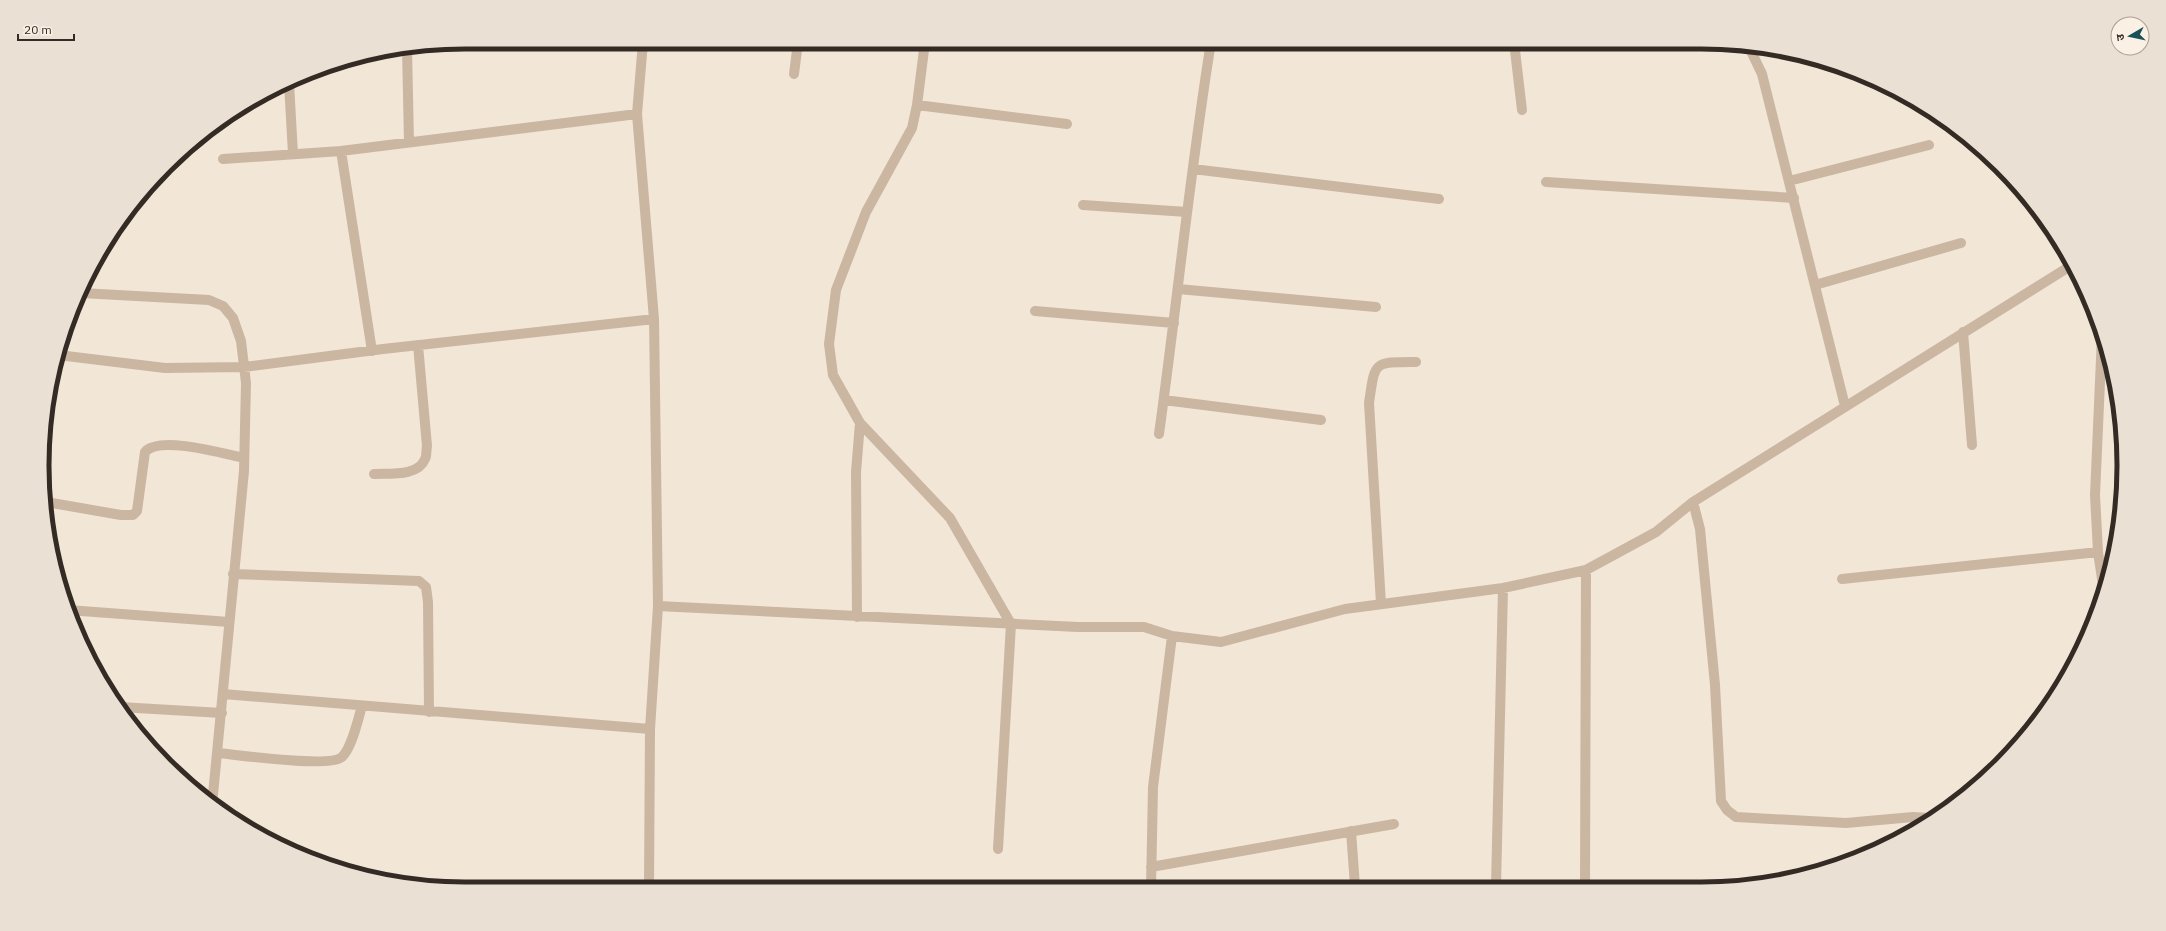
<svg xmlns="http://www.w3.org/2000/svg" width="2166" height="931" viewBox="0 0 2166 931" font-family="'IBM Plex Sans','Noto Sans Devanagari',sans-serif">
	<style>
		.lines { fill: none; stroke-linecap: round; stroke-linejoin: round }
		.service { stroke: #cbb6a2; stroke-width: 10 }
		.minor { stroke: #cbb6a2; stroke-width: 10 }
		.rim { fill: none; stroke: #352b25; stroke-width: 5 }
	</style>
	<rect width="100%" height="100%" fill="#f2e6d7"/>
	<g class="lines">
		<path class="service" d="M1546,182L1794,198
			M998,849L1011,624"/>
		<path class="minor" d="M643,42L637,114L654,319L658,606L650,729L649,888
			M925,42L917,105L912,128L866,212L836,290L829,344L833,375L860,423L950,518L1011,624
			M1514,42L1522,110
			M1746,46L1750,49L1762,74L1845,406
			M407,48L409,142
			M794,74L798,42
			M289,83L293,154
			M917,105L1067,124
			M341,151L372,351
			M223,159L341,151L637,114
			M1193,169L1439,199
			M1789,181L1929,145
			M1083,205L1187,212
			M1815,285L1961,243
			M1178,289L1376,307
			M81,293L209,300L223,306L233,318L241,341L246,383L244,471L212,805
			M1035,311L1174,323
			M1963,332L1972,445
			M2102,336L2095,495L2098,552L2104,592
			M58,355L165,368L244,367L383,349L654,319
			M1164,400L1321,420
			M1159,434C1177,303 1190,172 1211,42
			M374,474C389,473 418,477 425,459C427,456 426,450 427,446L418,345
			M46,502L121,515H133L137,511L145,452C160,435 224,454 244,458
			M1693,502L1700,529L1715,685L1721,801L1727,810L1736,817L1846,823L1913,817L1930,818
			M233,574L419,581L426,587L428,602L429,712
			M1842,579L2098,552
			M1381,604L1369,403C1375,361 1373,362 1416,362
			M658,606L1078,627H1144L1172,636L1221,642L1345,609L1503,588L1586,570L1656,532L1693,502L2072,265
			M68,610L229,622
			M857,617L856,472L860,423
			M223,694L650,729
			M120,707L222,713
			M218,753C239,755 329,768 342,757C352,748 358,719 362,706
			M1351,831L1355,886
			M1151,867L1394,824
			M1496,886L1503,588
			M1585,886L1586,570
			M1151,887L1153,787L1172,636"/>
	</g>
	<path d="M0 0H2166V931H0ZM465 49H1701A416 416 0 0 1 2117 465V466A416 416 0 0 1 1701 882H465A416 416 0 0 1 49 466V465A416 416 0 0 1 465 49Z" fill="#eae0d4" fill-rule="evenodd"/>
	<path class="rim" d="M465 49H1701A416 416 0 0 1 2117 465V466A416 416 0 0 1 1701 882H465A416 416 0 0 1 49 466V465A416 416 0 0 1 465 49Z"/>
	<g transform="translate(2130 36) rotate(261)"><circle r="19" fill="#faf0e3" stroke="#aba197"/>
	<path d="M0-3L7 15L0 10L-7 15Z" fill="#195158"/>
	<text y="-6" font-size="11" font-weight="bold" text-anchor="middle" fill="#352b25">उ</text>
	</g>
	<path d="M18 34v6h56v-6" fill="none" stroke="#352b25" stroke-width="2"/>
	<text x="24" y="34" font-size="12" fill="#352b25" stroke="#faf0e3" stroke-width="3" paint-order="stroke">20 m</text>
</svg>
